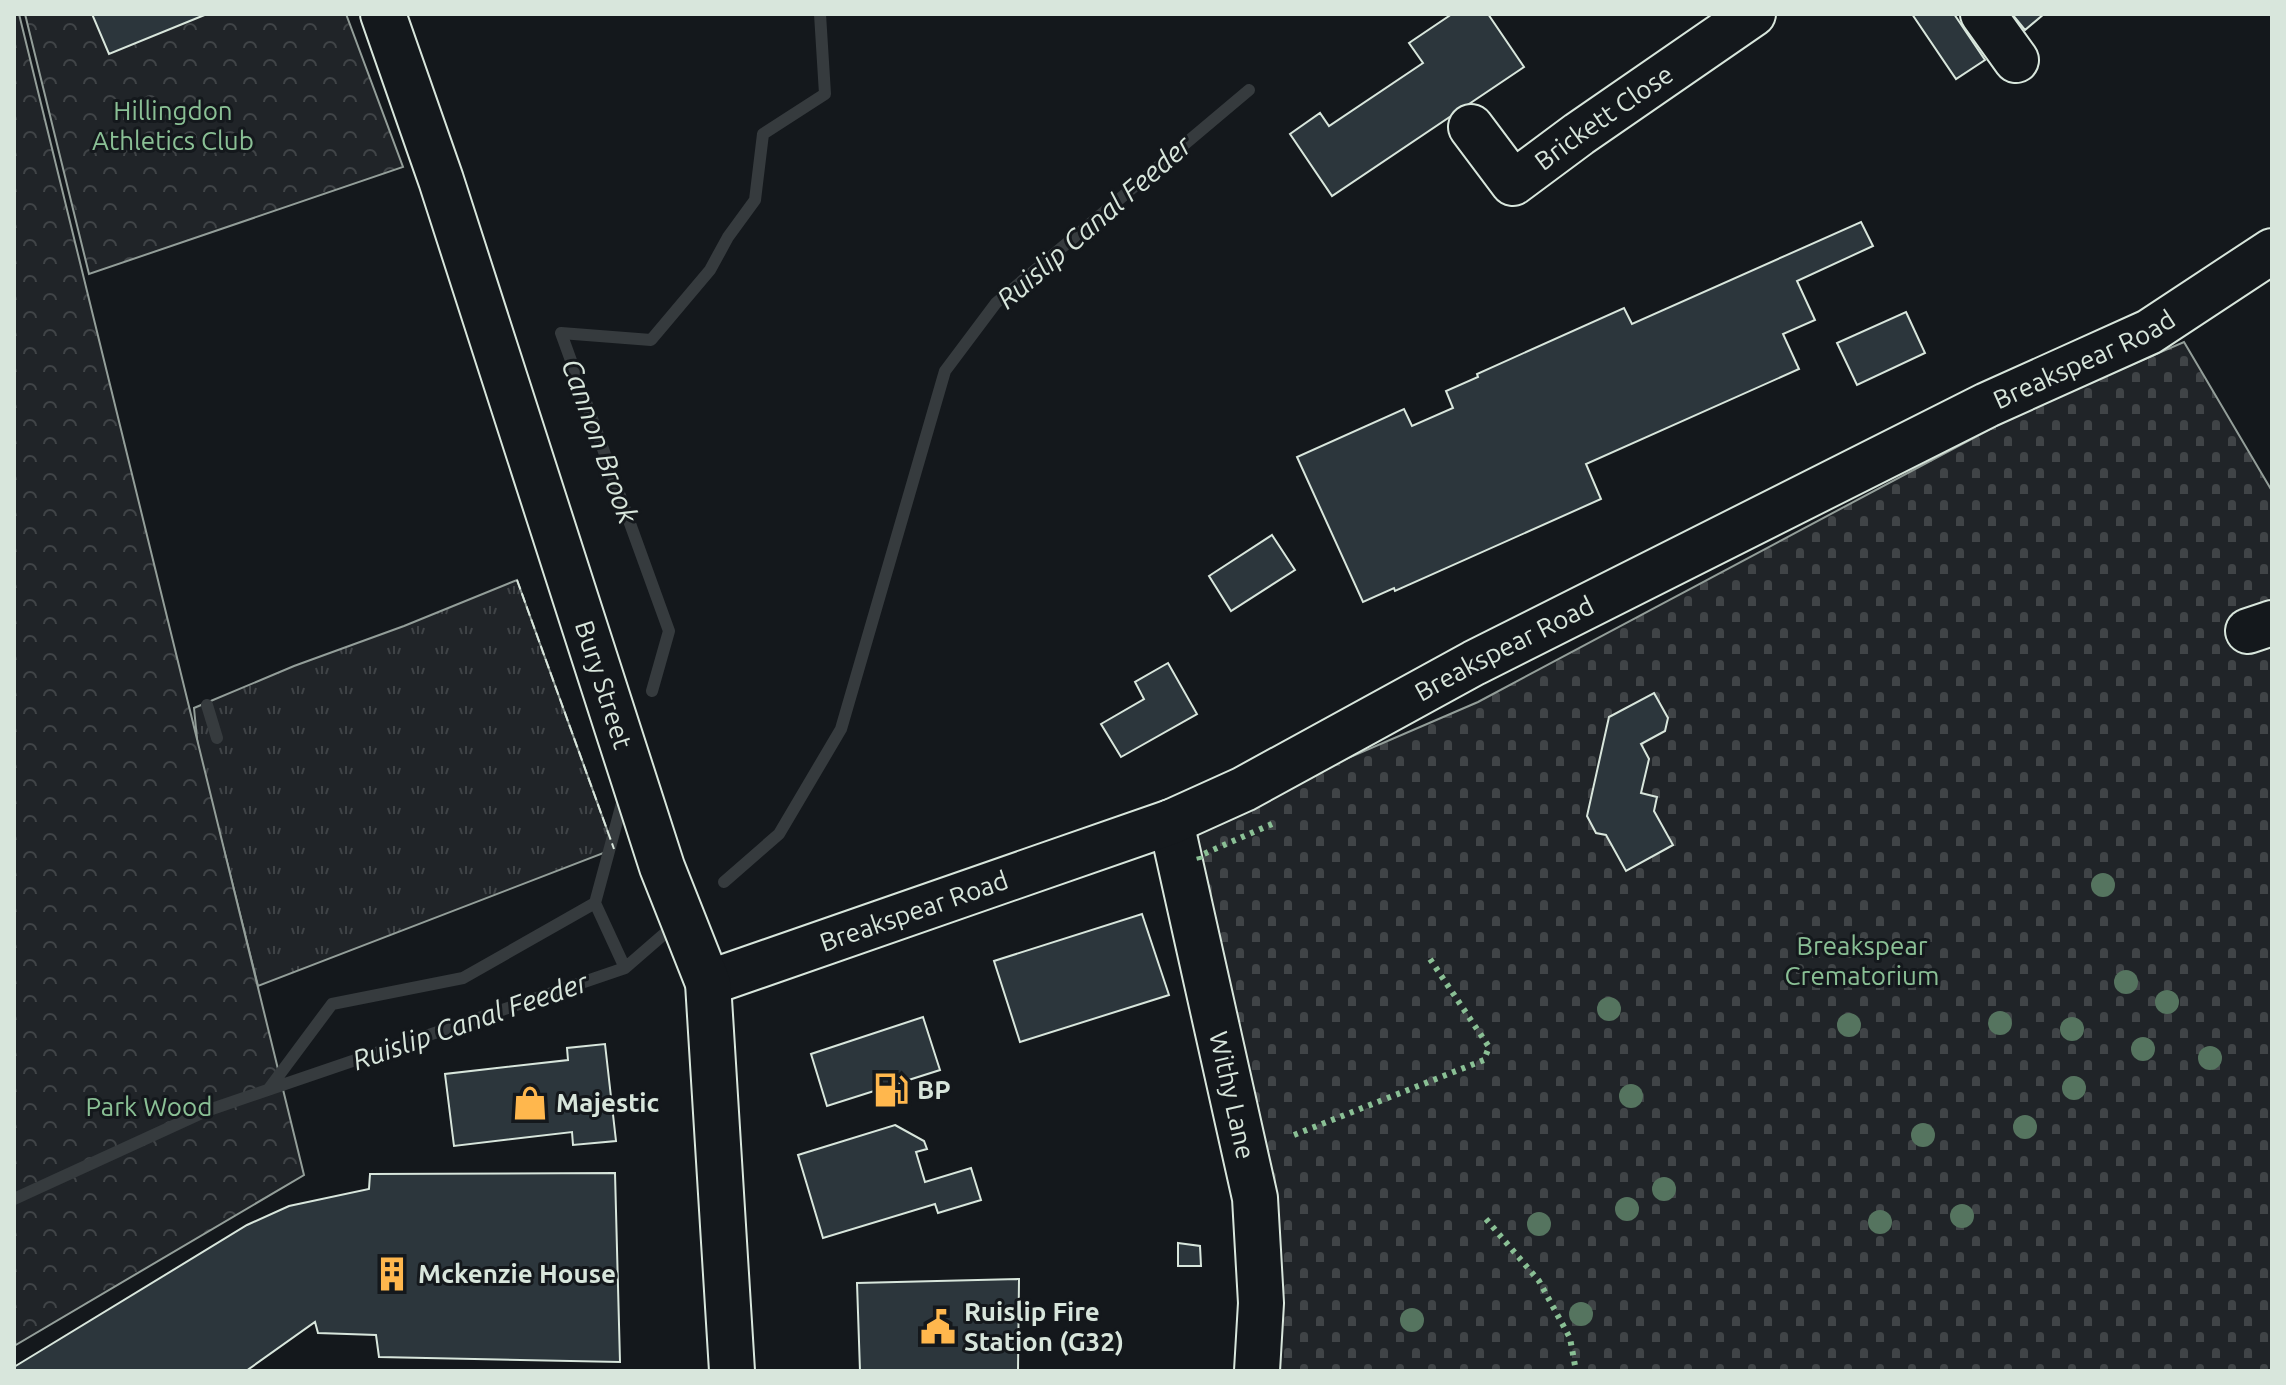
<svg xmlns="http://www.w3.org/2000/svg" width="2286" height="1385" viewBox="0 0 2286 1385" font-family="Ubuntu,sans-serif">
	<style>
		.grass { fill: url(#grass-tufts); stroke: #939e99; stroke-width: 2 }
		.forest { fill: url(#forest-crowns); stroke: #939e99; stroke-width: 2 }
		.cemetery { fill: url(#cemetery-stones); stroke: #939e99; stroke-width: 2 }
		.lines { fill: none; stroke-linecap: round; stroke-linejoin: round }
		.stream { stroke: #363b3e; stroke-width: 12 }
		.building { fill: #2c363c; stroke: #d8e6dc; stroke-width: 2 }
		.minor-casing { stroke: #d8e6dc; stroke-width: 48 }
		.major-casing { stroke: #d8e6dc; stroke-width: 48 }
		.minor { stroke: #14181c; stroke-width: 44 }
		.major { stroke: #14181c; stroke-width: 44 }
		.hedge { stroke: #8ac095; stroke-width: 6; stroke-dasharray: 4 6; stroke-linecap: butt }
		.fence { stroke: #d8e6dc; stroke-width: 2; stroke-dasharray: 10 4; stroke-linecap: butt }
		.tree { fill: #55745f }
		.labels { text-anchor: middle; stroke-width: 6; stroke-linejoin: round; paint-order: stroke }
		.park-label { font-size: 26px; fill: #8ac095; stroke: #14181c }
		.street-label { font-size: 26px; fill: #d8e6dc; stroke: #14181c }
		.poi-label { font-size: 26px; font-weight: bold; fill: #d8e6dc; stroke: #14181c; text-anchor: start }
		.water-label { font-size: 28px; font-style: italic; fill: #d8e6dc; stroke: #14181c }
	</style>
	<defs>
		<pattern id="grass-tufts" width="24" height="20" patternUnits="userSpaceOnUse" patternTransform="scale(2)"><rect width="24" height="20" fill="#202428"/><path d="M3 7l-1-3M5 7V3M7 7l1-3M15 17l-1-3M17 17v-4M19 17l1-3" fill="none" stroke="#404447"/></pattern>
		<pattern id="forest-crowns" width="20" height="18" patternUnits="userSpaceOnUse" patternTransform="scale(2)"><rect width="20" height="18" fill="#202428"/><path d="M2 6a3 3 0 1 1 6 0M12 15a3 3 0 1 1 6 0" fill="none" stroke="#404447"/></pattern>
		<pattern id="cemetery-stones" width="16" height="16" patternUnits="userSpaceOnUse" patternTransform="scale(2)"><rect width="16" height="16" fill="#202428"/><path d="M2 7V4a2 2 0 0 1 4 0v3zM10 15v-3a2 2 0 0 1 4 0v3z" fill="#404447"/></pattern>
	</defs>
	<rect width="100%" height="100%" fill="#14181c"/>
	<path class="grass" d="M517,580L614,849L258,986L225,854L199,759L194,708L294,666L404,626Z"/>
	<path class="forest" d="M14,14H19L304,1175L14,1346Z
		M25,14H346L403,167L89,274Z"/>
	<path class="cemetery" d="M2184,342L2272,491V1371H1278L1188,827L1478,702L2026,410Z"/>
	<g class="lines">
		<path class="stream" d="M652,691L669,631L561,333L651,340L710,270L728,237L755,200L763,134L825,94L820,14
			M207,705L217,738
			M724,882L779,834L841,729L945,371L996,303L1249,90
			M595,903L625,968
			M268,1090L332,1004L463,978L595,903L622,803
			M14,1199L206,1111L625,968L663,935"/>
	</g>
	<path class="building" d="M92,14H207L109,54Z
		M1452,14H1488L1524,67L1332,196L1290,134L1320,113L1329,126L1423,63L1409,43Z
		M1912,14H1954L1985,60L1956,79Z
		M2012,14H2044L2025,30Z
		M1861,222L1873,246L1797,281L1815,320L1783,334L1799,369L1586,464L1601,499L1395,591L1394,588L1363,602L1297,457L1404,409L1412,426L1453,408L1446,391L1478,377L1477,374L1624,308L1632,324Z
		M1906,312L1925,353L1857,385L1837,343Z
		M1272,535L1295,570L1231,611L1209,576Z
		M1168,663L1197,714L1121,757L1101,724L1144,699L1135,682Z
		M1654,693L1668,718L1665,731L1641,744L1649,759L1641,793L1657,797L1654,811L1673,845L1626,871L1606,835L1596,833L1587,816L1609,717Z
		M1142,914L1169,995L1020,1042L994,961Z
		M923,1017L940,1070L827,1106L811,1054Z
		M605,1044L616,1141L573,1145L572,1132L454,1146L445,1074L568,1060L567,1048Z
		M895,1125L924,1141L927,1149L916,1152L925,1182L971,1168L981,1200L938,1213L935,1204L823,1238L798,1155Z
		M615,1173L620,1362L379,1357L376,1335L318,1333L315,1322L246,1371H14V1367L247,1225L289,1206L369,1189L370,1174Z
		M1178,1243L1200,1246L1201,1266H1178Z
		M1019,1279L1018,1371H860L857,1283Z"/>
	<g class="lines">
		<g class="minor-casing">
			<g id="minor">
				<path d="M1983,14L2016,60"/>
				<path id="s1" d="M1471,127L1513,183L1579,134L1753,14"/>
				<path d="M2248,631L2272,623"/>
				<path id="s2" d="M1171,822L1255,1198L1261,1303L1257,1371"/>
				<path id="s3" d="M708,983L1171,822L1244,789L1474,663L1987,405L2149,332L2272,251"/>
			</g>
		</g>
		<g class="major-casing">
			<g id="major">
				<path id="s4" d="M383,14L441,180L662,867L708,983L732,1371"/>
			</g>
		</g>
		<use href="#minor" class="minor"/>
		<use href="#major" class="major"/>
		<path class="hedge" d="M1200,860L1199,856L1272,824
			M1294,1135L1484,1060L1489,1047L1430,959
			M1486,1219L1539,1281L1570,1338L1576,1371"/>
		<path class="fence" d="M517,580L614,849"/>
	</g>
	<g class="tree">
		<circle cx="2103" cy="885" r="12"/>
		<circle cx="2126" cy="982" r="12"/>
		<circle cx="2167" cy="1002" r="12"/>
		<circle cx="1609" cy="1009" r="12"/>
		<circle cx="2000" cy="1023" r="12"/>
		<circle cx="1849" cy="1025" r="12"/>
		<circle cx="2072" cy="1029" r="12"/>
		<circle cx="2143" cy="1049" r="12"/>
		<circle cx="2210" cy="1058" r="12"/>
		<circle cx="2074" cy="1088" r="12"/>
		<circle cx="1631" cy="1096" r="12"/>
		<circle cx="2025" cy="1127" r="12"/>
		<circle cx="1923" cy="1135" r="12"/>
		<circle cx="1664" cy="1189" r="12"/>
		<circle cx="1627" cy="1209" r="12"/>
		<circle cx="1962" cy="1216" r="12"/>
		<circle cx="1880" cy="1222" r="12"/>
		<circle cx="1539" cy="1224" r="12"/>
		<circle cx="1581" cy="1314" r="12"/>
		<circle cx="1412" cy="1320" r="12"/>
	</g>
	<defs>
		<g id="fuel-bare" transform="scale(2.76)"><path d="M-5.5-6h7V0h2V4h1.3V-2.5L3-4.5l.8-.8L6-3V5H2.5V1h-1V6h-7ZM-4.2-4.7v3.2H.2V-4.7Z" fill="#ffb74d" stroke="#14181c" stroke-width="2.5" paint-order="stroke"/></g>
		<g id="shop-bare" transform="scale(2.76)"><path d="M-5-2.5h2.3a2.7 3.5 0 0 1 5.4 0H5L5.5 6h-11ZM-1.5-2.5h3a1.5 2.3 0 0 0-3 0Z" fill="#ffb74d" stroke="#14181c" stroke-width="2.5" paint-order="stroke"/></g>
		<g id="building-bare" transform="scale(2.76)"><path d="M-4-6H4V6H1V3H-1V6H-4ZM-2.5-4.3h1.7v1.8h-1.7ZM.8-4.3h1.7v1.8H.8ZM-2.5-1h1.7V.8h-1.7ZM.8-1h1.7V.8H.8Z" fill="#ffb74d" stroke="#14181c" stroke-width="2.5" paint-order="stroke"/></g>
		<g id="civic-bare" transform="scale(2.76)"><path d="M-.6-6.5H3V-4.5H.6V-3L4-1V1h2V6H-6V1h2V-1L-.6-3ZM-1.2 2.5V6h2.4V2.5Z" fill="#ffb74d" stroke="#14181c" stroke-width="2.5" paint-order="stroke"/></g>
	</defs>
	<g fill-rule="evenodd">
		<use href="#fuel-bare" x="891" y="1090"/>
		<use href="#shop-bare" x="530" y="1103"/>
		<use href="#building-bare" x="392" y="1274"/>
		<use href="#civic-bare" x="938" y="1327"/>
	</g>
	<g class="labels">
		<g class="park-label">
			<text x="173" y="120">Hillingdon<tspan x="173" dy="30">Athletics Club</tspan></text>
			<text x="1862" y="955">Breakspear<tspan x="1862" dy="30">Crematorium</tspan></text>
			<text x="149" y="1116">Park Wood</text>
		</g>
		<g class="street-label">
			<text dy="9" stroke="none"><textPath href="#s1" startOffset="182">Brickett Close</textPath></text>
			<text dy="9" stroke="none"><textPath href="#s3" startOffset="1514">Breakspear Road</textPath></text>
			<text dy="9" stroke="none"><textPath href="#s3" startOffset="866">Breakspear Road</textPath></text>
			<text dy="9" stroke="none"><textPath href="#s4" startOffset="706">Bury Street</textPath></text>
			<text dy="9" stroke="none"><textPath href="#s3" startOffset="218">Breakspear Road</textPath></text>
			<text dy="9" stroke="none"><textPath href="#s2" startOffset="280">Withy Lane</textPath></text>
		</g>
		<g class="poi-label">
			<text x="917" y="1099">BP</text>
			<text x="556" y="1112">Majestic</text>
			<text x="418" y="1283">Mckenzie House</text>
			<text x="964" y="1321">Ruislip Fire<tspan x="964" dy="30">Station (G32)</tspan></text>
		</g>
		<g class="water-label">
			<text transform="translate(1094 222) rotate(-41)" y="10">Ruislip Canal Feeder</text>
			<text transform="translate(600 441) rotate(70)" y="10">Cannon Brook</text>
			<text transform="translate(470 1021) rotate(-19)" y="10">Ruislip Canal Feeder</text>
		</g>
	</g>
	<rect width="2286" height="1385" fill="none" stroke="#d8e6dc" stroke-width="32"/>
</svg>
